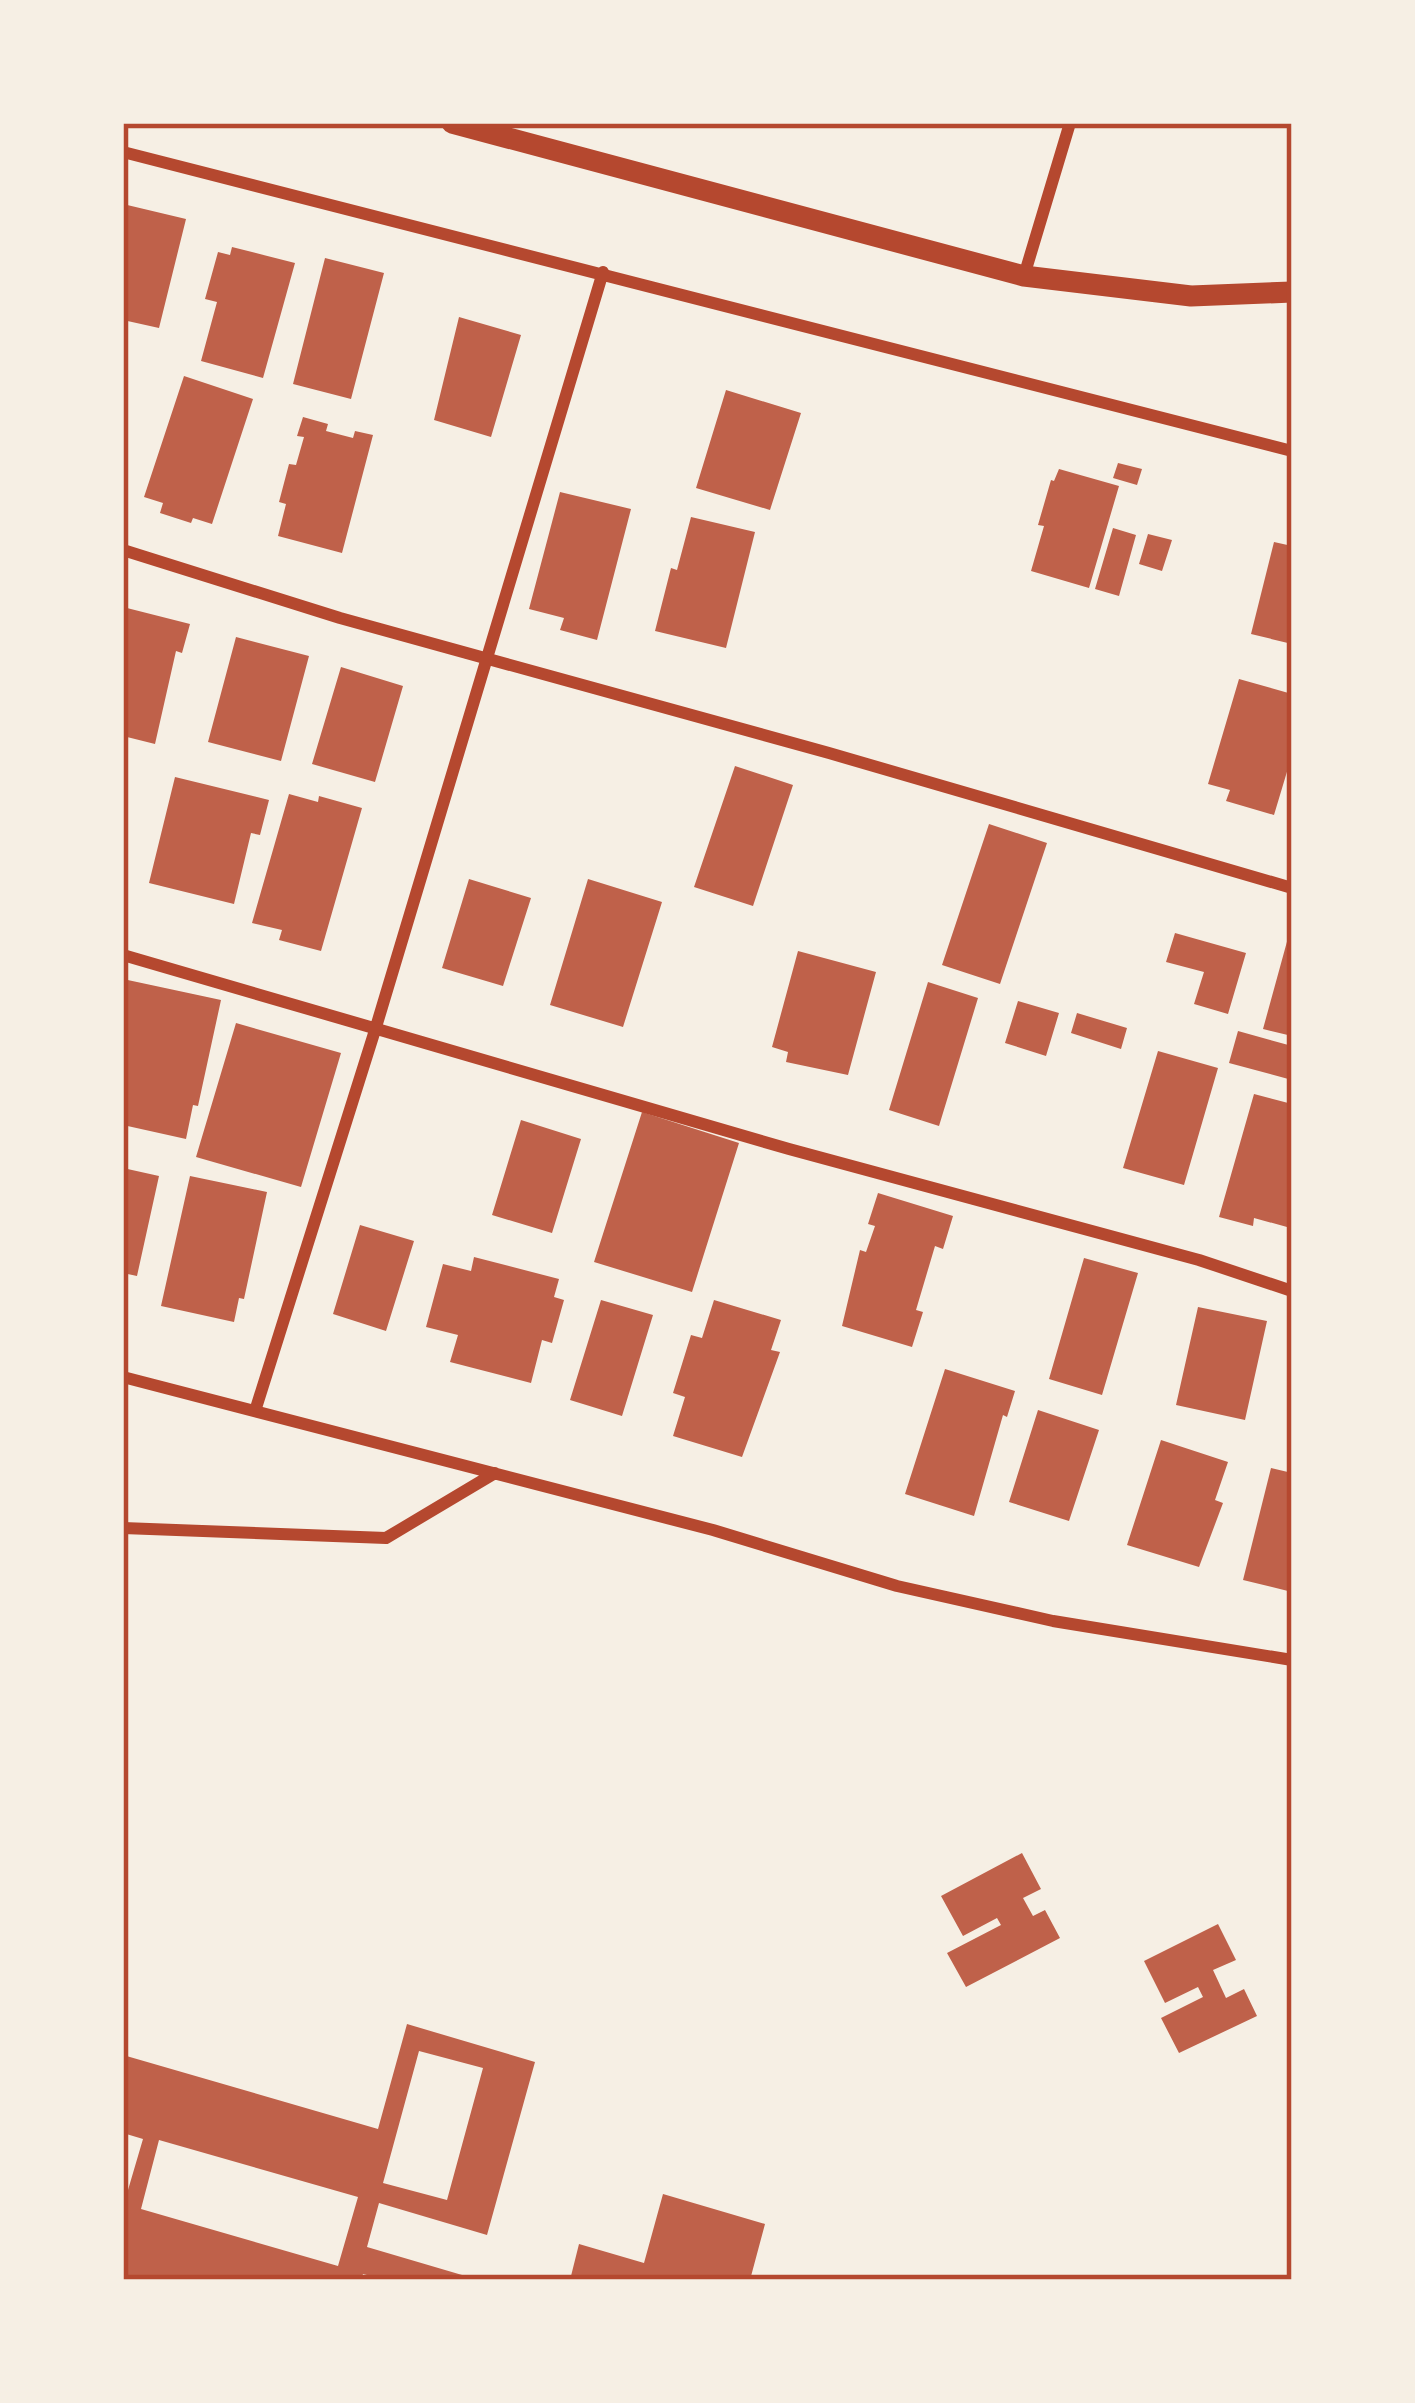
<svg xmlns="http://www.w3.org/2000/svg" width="1415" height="2403" viewBox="0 0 1415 2403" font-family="Raleway,sans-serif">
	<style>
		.building { fill: #bf614a; fill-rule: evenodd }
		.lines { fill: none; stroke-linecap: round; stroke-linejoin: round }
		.minor { stroke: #b5482f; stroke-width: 12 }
		.tertiary { stroke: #b5482f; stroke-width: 21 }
		.neatline { fill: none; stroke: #b5482f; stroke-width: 4.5 }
	</style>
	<rect width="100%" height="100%" fill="#f6efe4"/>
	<path class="building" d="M123,204L186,219L159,328L123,320Z
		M232,247L295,263L263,378L201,361L217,302L205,299L218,252L230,255Z
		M325,258L384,273L351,399L293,384Z
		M459,317L521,335L491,437L434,420Z
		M184,376L253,399L212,524L193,518L191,523L160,513L163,503L144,497Z
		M726,390L801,413L770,510L696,488Z
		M303,417L328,424L326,431L353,438L355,431L373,435L342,553L278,536L286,504L279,502L289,464L296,465L304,437L297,436Z
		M1118,463L1142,469L1137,485L1113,478Z
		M1059,469L1119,486L1089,588L1031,571L1044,526L1038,525L1051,480L1054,481Z
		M560,492L631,509L597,640L560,630L564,618L529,609Z
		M691,517L755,532L726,648L655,631L671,568L677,570Z
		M1113,528L1136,535L1119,596L1095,589Z
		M1148,534L1172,540L1162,571L1139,564Z
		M1274,542L1292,546V644L1251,634Z
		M123,607L190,624L182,653L176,651L155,744L123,736Z
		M236,637L309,656L281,761L208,742Z
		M341,667L403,686L375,782L312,764Z
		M1239,679L1292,694V755L1274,815L1226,801L1230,790L1208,784Z
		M735,766L793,785L753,906L694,887Z
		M175,777L269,800L260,835L251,833L234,904L149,883Z
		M289,794L318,802L319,796L362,808L321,951L279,940L282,930L252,923Z
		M989,824L1047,843L1000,984L942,965Z
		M469,879L531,898L503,986L442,968Z
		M588,879L662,902L623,1027L550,1005Z
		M1291,927H1292V1036L1263,1029Z
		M1175,933L1246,953L1228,1014L1194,1004L1204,972L1166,962Z
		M798,951L876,972L848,1075L786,1062L788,1052L772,1047Z
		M123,979L221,1000L198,1106L193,1105L186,1139L123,1125Z
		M928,982L978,998L939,1126L889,1110Z
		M1018,1001L1059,1013L1046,1056L1005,1043Z
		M1077,1013L1127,1028L1121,1049L1071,1033Z
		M236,1023L341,1053L301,1187L196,1157Z
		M1238,1031L1292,1046V1080L1229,1063Z
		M1158,1051L1218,1068L1184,1185L1123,1168Z
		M1254,1094L1292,1104V1208L1287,1227L1254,1218L1253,1226L1219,1217Z
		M642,1112L739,1143L692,1292L594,1262Z
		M521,1120L581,1139L552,1233L492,1215Z
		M123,1168L159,1176L137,1276L123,1273Z
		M190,1176L267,1192L244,1299L239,1298L234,1322L161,1306Z
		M878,1193L953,1216L943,1249L935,1246L916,1310L923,1312L912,1347L842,1326L860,1250L866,1252L875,1226L868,1224Z
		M360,1225L414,1241L386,1331L333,1314Z
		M474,1257L559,1279L554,1297L564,1300L552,1343L542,1340L531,1383L450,1362L458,1335L426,1327L443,1264L471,1271Z
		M1084,1258L1138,1273L1102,1395L1049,1379Z
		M601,1300L653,1315L622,1416L570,1400Z
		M714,1300L781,1320L771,1350L780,1352L742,1457L673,1436L685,1397L673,1393L691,1335L702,1338Z
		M1198,1307L1267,1321L1245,1420L1176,1405Z
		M945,1369L1015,1391L1007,1417L1003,1415L974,1516L905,1494Z
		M1038,1410L1099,1430L1069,1521L1009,1502Z
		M1161,1440L1228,1462L1215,1500L1223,1503L1199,1567L1127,1545Z
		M1271,1468L1292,1473V1592L1243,1580Z
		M1022,1853L1041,1889L1023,1898L1033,1916L1045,1910L1060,1938L966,1987L947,1953L1001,1925L997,1918L963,1936L941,1896Z
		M1218,1924L1236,1960L1213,1970L1226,1998L1244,1989L1257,2016L1179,2053L1161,2018L1203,1997L1198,1987L1165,2003L1144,1961Z
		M407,2024L535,2062L487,2235L379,2203L367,2247L479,2280H386L363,2274L361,2280H123V2207L143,2139L123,2133V2055L378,2129ZM419,2051L483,2068L447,2200L383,2183ZM159,2140L358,2197L338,2266L141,2209Z
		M663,2194L765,2224L750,2280H658L641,2275L640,2280H570L579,2244L644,2263Z"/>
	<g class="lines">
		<path class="minor" d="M123,152L1292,451
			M1024,276L1070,123
			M123,550L340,618L829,753L1292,888
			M123,955L789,1149L1199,1260L1292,1291
			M123,1377L713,1530L897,1586L1053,1621L1292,1660
			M256,1408L376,1027L603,272
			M123,1528L386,1538L495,1473"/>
		<path class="tertiary" d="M452,123L1024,276L1191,296L1292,292"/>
	</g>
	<rect width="1415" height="2403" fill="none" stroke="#f6efe4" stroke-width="252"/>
	<rect x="126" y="126" width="1163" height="2151" class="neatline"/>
</svg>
